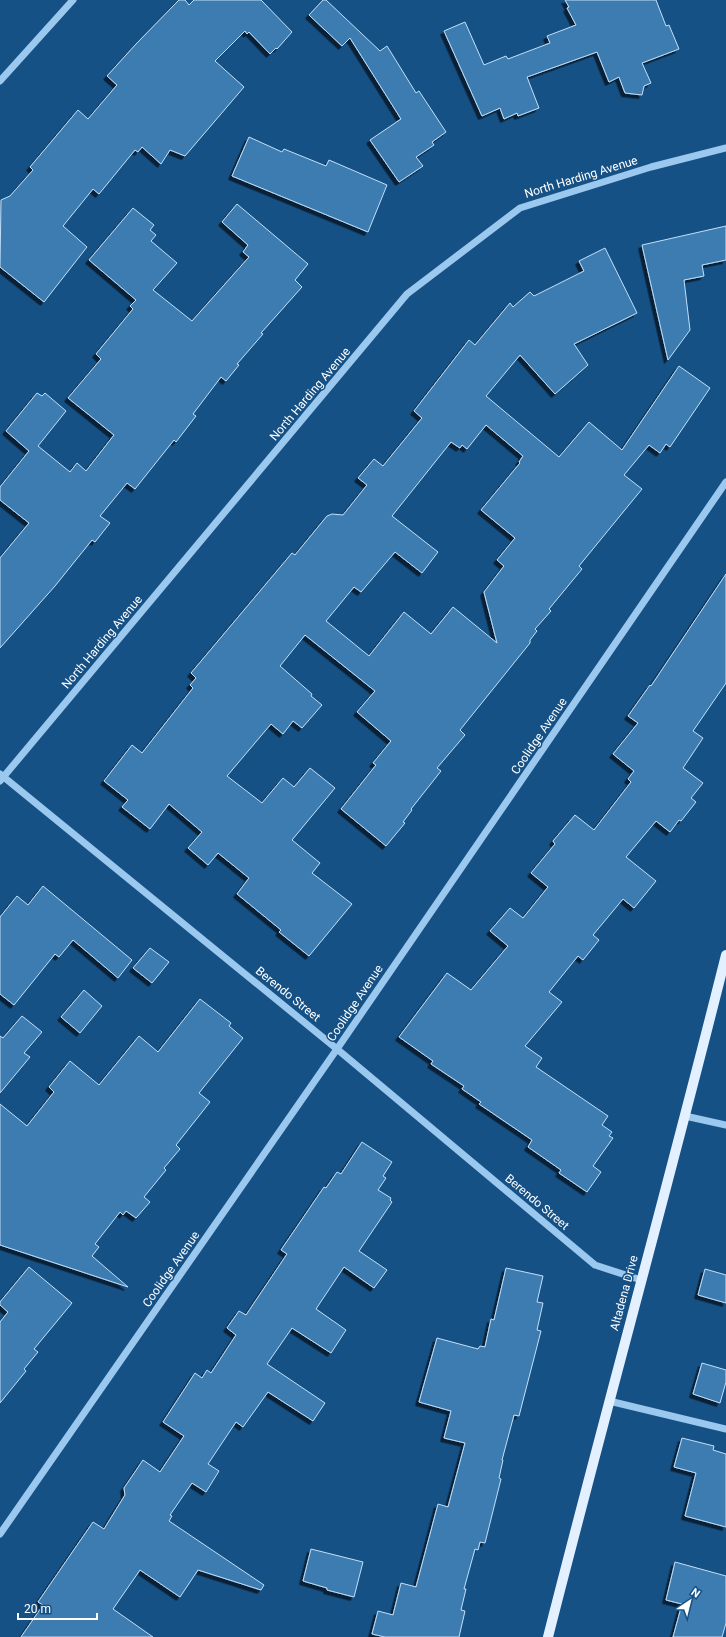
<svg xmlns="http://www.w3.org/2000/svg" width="726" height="1637" viewBox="0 0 726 1637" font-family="Roboto,sans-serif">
<defs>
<filter id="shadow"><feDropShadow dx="-3.5" dy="3.5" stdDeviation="0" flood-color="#0009"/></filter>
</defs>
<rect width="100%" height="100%" fill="#165186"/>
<path fill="#3e7bb0" stroke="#c1e0fa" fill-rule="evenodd" filter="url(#shadow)" d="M 179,0 L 185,0 L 189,5 L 194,0 L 261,0 L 292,32 L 277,49 L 276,48 L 270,54 L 249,32 L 247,34 L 245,31 L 215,61 L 244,87 L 185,156 L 170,150 L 161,164 L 142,147 L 138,152 L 135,150 L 99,194 L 93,189 L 63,226 L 87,247 L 44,302 L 0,267 L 1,200 L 10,196 L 33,170 L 30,167 L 78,110 L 88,119 L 117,85 L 107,76 L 136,44 Z
M 323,0 L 326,0 L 380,51 L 387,46 L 416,93 L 419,91 L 446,132 L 432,142 L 434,145 L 416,157 L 423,166 L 399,182 L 370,140 L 401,119 L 350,38 L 342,46 L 309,15 Z
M 565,0 L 656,0 L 666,26 L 669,25 L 679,49 L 642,63 L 651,83 L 644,86 L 642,95 L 625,93 L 619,77 L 609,82 L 597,52 L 527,77 L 539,108 L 518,116 L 517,113 L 504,119 L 500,108 L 482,116 L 444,31 L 465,22 L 484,65 L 506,56 L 508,59 L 550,43 L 547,36 L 576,25 L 567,8 L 569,7 Z
M 249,137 L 282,152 L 284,149 L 326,166 L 329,160 L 387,185 L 368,232 L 232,176 Z
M 237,204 L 308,264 L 295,280 L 302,287 L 261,333 L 263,334 L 237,364 L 239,365 L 226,381 L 221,377 L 193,414 L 196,416 L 176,442 L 174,440 L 135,489 L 127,483 L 100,516 L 110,523 L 95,542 L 92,540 L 55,586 L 0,648 L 0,558 L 29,523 L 0,500 L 0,487 L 29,451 L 6,431 L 37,393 L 42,396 L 45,393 L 66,411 L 38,446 L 70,472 L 77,463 L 86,471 L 114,435 L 68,398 L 101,359 L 96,354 L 133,309 L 130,306 L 136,300 L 89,260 L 133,208 L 154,225 L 150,230 L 156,235 L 151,241 L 177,263 L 153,290 L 192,321 L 249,257 L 243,252 L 248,245 L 222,222 Z
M 726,226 L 726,260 L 702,265 L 704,276 L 684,280 L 690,330 L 668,360 L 642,245 Z
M 605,248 L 637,313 L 574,344 L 588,365 L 555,394 L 520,355 L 486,396 L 559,457 L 589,422 L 622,450 L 679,366 L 710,388 L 670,447 L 666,444 L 660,453 L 649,445 L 624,475 L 642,489 L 579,566 L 582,569 L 549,609 L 551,611 L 535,629 L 537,631 L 530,640 L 530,643 L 460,730 L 465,735 L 437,768 L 441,771 L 411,809 L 412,810 L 403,822 L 405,823 L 386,846 L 341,809 L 376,765 L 373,763 L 391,741 L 357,712 L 375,691 L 305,635 L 280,666 L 312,694 L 311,696 L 322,705 L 302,728 L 293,721 L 283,734 L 271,724 L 227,776 L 262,803 L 283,778 L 294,787 L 310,768 L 335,788 L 292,840 L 320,863 L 312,873 L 352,904 L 309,956 L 279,932 L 281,930 L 237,894 L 249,878 L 218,853 L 208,865 L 188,848 L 202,832 L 169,804 L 150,829 L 122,807 L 128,800 L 104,781 L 132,745 L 142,753 L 193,688 L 190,685 L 196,678 L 191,673 L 292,553 L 295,555 L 327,516 L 332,514 L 343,515 L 367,485 L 358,478 L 374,459 L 383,466 L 422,418 L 414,411 L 469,340 L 475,345 L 510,303 L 513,307 L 530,292 L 534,296 L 584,271 L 579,261 ZM 486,425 L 523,456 L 519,462 L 520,463 L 481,510 L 515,538 L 497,560 L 504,566 L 484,592 L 497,643 L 453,607 L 431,634 L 404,612 L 369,656 L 326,621 L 354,587 L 361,592 L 395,552 L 422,573 L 438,552 L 392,516 L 451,442 L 460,448 L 462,445 L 467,449 Z
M 726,574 L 726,683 L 693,731 L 703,738 L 683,768 L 703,783 L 691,798 L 696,802 L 681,821 L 679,820 L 670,832 L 656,821 L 626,857 L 656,881 L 634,908 L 623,899 L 593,935 L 599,940 L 583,960 L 578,956 L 549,992 L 562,1002 L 525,1046 L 542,1058 L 536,1067 L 608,1116 L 602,1125 L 612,1132 L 609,1136 L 613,1138 L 593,1166 L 601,1172 L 587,1192 L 559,1173 L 561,1170 L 528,1147 L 532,1140 L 479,1104 L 481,1102 L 462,1089 L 464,1086 L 431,1064 L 433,1061 L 399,1037 L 447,973 L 471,990 L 508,946 L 490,931 L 510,908 L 523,918 L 548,887 L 531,873 L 555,844 L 553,841 L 575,815 L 594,830 L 631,782 L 628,779 L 634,771 L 613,754 L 638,723 L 628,716 L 650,685 L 651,686 Z
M 43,886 L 132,960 L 118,978 L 73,940 L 59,957 L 55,954 L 14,1005 L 0,994 L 0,917 L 17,896 L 28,905 Z
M 150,948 L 169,962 L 152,983 L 133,968 Z
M 84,990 L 102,1006 L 80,1033 L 61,1017 Z
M 200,999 L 231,1023 L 229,1026 L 243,1038 L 199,1093 L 210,1102 L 176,1145 L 180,1149 L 164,1168 L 166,1170 L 144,1197 L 150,1202 L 136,1218 L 126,1211 L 123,1215 L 120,1212 L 95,1244 L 99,1247 L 92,1256 L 128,1287 L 0,1245 L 0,1104 L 27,1126 L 54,1092 L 49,1087 L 70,1061 L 99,1085 L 139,1036 L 158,1052 Z
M 22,1016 L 42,1032 L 24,1053 L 30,1057 L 0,1093 L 0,1036 L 3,1038 Z
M 362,1142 L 392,1162 L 383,1176 L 386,1178 L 378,1190 L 391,1198 L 390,1200 L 392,1202 L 359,1251 L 387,1270 L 374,1288 L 344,1267 L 316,1309 L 346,1330 L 331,1353 L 292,1328 L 267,1364 L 325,1403 L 313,1421 L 268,1392 L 243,1427 L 236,1422 L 208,1464 L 219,1471 L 206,1492 L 192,1483 L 170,1515 L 172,1516 L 169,1521 L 264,1585 L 261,1590 L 198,1570 L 180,1597 L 140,1570 L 113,1609 L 153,1637 L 21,1637 L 43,1605 L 38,1602 L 93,1522 L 104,1529 L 125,1495 L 124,1488 L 143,1460 L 160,1472 L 184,1436 L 163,1422 L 195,1373 L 202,1378 L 207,1370 L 211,1373 L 236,1335 L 227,1328 L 239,1311 L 246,1315 L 287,1254 L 281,1250 L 324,1187 L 326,1188 L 337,1172 L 341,1174 Z
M 29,1267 L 72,1303 L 34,1349 L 38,1352 L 24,1369 L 26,1371 L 0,1403 L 0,1322 L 8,1312 L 0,1305 L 0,1302 Z
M 506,1268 L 543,1276 L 537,1302 L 543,1303 L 537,1330 L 541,1331 L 519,1416 L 514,1415 L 502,1460 L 503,1460 L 499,1478 L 501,1479 L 485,1543 L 480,1542 L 478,1550 L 475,1549 L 464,1589 L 466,1589 L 461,1610 L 465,1611 L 459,1637 L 385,1637 L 372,1634 L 378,1611 L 393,1615 L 401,1583 L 416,1587 L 438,1504 L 448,1507 L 465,1443 L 444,1438 L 451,1411 L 419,1402 L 437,1338 L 478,1349 L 480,1346 L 485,1347 L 491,1319 L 494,1320 Z
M 705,1269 L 726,1275 L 726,1303 L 698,1295 Z
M 702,1363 L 726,1370 L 726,1382 L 720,1403 L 693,1394 Z
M 682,1438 L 714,1446 L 713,1450 L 726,1454 L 726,1527 L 685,1516 L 696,1473 L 674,1467 Z
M 311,1549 L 363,1562 L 354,1597 L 327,1590 L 327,1588 L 303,1581 Z
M 675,1562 L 726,1576 L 726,1623 L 722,1637 L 673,1637 L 682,1604 L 666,1600 Z"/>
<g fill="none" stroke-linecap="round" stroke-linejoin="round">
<path stroke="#9bc8ee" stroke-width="7" d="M 0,81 L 73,0
M 0,774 L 337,1049 L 595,1265 L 641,1280
M 0,781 L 407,294 L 520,208 L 651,167 L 726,148
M 685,1116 L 726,1125
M 609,1401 L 726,1429
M 0,1534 L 337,1049 L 726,482"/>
<path stroke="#e2f0ff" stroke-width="10" d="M 548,1637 C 606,1409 669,1183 726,955"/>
</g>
<g text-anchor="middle" stroke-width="3" stroke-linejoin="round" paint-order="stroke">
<g font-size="12" fill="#fff" stroke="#165186">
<text transform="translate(581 177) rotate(-17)" y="4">North Harding Avenue</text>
<text transform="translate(310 394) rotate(-50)" y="4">North Harding Avenue</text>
<text transform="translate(102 642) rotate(-50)" y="4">North Harding Avenue</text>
<text transform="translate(539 736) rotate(-56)" y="4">Coolidge Avenue</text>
<text transform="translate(288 994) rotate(39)" y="4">Berendo Street</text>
<text transform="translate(355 1003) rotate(-56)" y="4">Coolidge Avenue</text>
<text transform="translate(537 1202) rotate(40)" y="4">Berendo Street</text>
<text transform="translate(171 1269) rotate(-55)" y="4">Coolidge Avenue</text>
<text transform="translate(624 1293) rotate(-75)" y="4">Altadena Drive</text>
</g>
</g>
<g transform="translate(690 1601) rotate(35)" stroke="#165186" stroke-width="3" paint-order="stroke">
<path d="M0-3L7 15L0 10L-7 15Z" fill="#ffffff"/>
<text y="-6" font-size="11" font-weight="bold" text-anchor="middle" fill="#ffffff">N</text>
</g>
<path d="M18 1613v6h79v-6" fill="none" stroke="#ffffff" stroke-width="2"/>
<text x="24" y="1613" font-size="12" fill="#ffffff" stroke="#165186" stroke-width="3" paint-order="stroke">20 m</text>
</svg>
